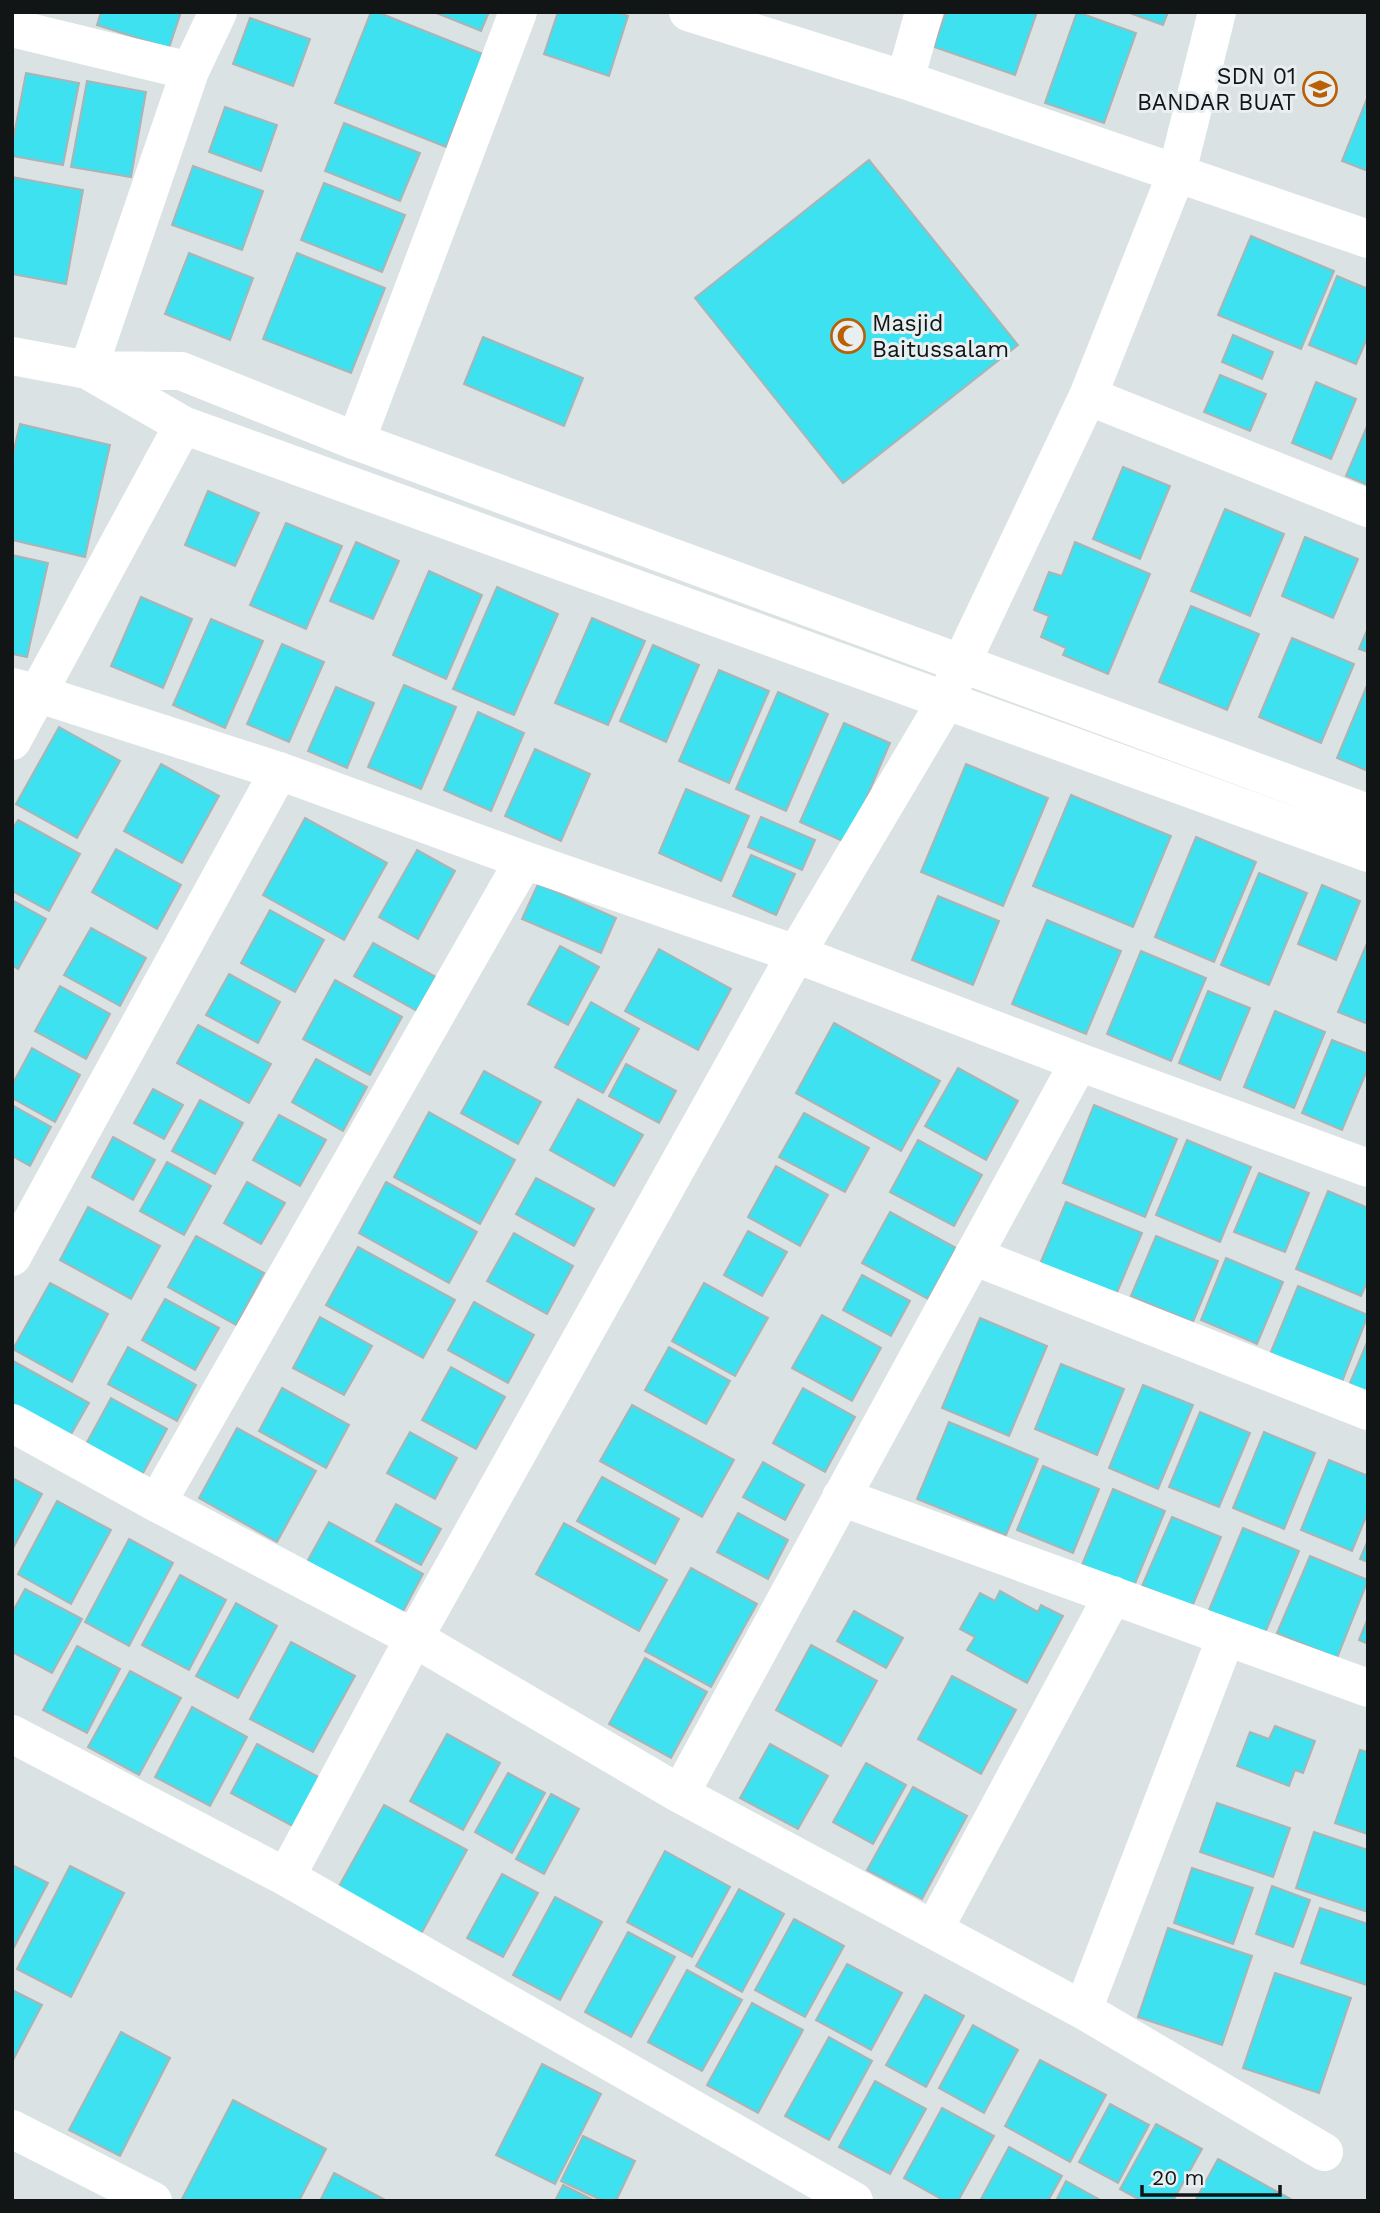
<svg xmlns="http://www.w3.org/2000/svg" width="1380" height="2213" viewBox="0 0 1380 2213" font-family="'Work Sans',sans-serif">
<rect width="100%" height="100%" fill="#dae2e3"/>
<path fill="#3ee1f0" stroke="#abb4b4" stroke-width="2" d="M 101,12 L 181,12 L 169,48 L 97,25 Z
M 371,12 L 377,12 L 483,54 L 446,147 L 335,103 Z
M 434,12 L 489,12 L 481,31 Z
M 558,12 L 616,12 L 628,16 L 609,76 L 544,54 Z
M 946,12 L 1037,12 L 1015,75 L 934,47 Z
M 1077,12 L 1136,33 L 1104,123 L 1045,103 Z
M 1127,12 L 1168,12 L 1163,25 Z
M 250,18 L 310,39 L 293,86 L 233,64 Z
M 26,73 L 79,83 L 63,165 L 12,156 L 12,145 Z
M 87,81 L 146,92 L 131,177 L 71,167 Z
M 1368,96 L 1368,171 L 1342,161 Z
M 225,107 L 277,125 L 261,171 L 209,152 Z
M 344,123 L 420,153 L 400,201 L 325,171 Z
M 869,160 L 1018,345 L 843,483 L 695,298 Z
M 193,166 L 263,191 L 242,250 L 172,225 Z
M 12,177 L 83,190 L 66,284 L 12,274 Z
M 324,183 L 405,215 L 382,272 L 301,240 Z
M 1251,236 L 1334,271 L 1301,349 L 1218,315 Z
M 189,253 L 253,278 L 230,340 L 165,314 Z
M 297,253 L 385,288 L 351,373 L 263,339 Z
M 1337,276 L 1368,289 L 1368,336 L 1356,364 L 1309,345 Z
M 1233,335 L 1273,352 L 1262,379 L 1222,362 Z
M 483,337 L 583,378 L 564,426 L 464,384 Z
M 1220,375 L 1266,394 L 1250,431 L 1204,412 Z
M 1316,382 L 1356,399 L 1331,459 L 1292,443 Z
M 20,424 L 110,445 L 85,557 L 12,540 L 12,458 Z
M 1368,424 L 1368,485 L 1346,476 Z
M 1123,467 L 1170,486 L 1140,559 L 1093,539 Z
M 208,491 L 259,513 L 235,566 L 185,545 Z
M 1225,509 L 1284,534 L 1250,616 L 1191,591 Z
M 286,523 L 342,546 L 306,629 L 250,605 Z
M 1305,537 L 1358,559 L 1333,618 L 1282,596 Z
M 356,542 L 399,561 L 373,619 L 330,601 Z
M 1075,542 L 1150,574 L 1108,674 L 1063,655 L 1066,648 L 1041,637 L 1049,616 L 1034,610 L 1049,572 L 1062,576 Z
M 12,555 L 48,563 L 27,657 L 12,654 Z
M 429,571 L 482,595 L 446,679 L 393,655 Z
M 497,587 L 558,614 L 514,715 L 453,689 Z
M 141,597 L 192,619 L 163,688 L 111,666 Z
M 1191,606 L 1259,634 L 1227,710 L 1159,682 Z
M 592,618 L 645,641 L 608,725 L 555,703 Z
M 211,619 L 263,641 L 225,728 L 173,705 Z
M 1368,628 L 1368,652 L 1359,649 Z
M 1292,638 L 1354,664 L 1321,743 L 1259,717 Z
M 282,644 L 324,662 L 289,742 L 247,724 Z
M 653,645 L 699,665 L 666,742 L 620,721 Z
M 719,670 L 769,691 L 729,783 L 679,761 Z
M 1368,683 L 1368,771 L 1337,758 Z
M 404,685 L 456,707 L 421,789 L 368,767 Z
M 336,687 L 374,703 L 347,768 L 308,751 Z
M 778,692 L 828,714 L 786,811 L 736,789 Z
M 478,712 L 524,733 L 491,811 L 444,790 Z
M 844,723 L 890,743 L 847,843 L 800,822 Z
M 59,727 L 120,761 L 77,838 L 16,804 Z
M 535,749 L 590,774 L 561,841 L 505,816 Z
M 161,764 L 219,796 L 182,863 L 124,831 Z
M 966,764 L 1048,798 L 1003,906 L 921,872 Z
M 686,789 L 749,816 L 721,881 L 659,853 Z
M 1071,795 L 1171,836 L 1133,927 L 1033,886 Z
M 761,817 L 815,840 L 802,870 L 748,847 Z
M 305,818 L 387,863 L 344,940 L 263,895 Z
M 18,820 L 80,854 L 49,911 L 12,891 L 12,830 Z
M 1196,837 L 1256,862 L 1214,962 L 1155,937 Z
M 116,849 L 181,885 L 157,929 L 92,892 Z
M 417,850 L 455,871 L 418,939 L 379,917 Z
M 751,855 L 795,874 L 776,915 L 733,896 Z
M 1259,873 L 1307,893 L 1269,985 L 1221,965 Z
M 538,884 L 616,918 L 601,953 L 522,919 Z
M 1322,885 L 1360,901 L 1336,960 L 1298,944 Z
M 938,896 L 999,921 L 973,985 L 912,960 Z
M 12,900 L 46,919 L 18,969 L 12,965 Z
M 270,910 L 324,940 L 295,992 L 241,963 Z
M 1047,920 L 1121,951 L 1086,1034 L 1012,1004 Z
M 91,928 L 146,958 L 120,1006 L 64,975 Z
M 1368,941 L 1368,1024 L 1338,1012 Z
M 373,943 L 436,977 L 417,1011 L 354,976 Z
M 560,946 L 599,967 L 568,1025 L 528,1004 Z
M 659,949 L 731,989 L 698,1050 L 625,1011 Z
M 1141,951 L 1206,978 L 1171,1061 L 1107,1034 Z
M 229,974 L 280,1002 L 258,1043 L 206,1015 Z
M 335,980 L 402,1017 L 370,1075 L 303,1039 Z
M 60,986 L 110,1014 L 86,1059 L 35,1031 Z
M 1208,991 L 1250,1008 L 1220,1080 L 1179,1063 Z
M 591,1002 L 639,1029 L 603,1093 L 555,1067 Z
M 1275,1011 L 1325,1032 L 1294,1108 L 1244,1087 Z
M 834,1023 L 940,1081 L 901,1151 L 796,1093 Z
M 198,1025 L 271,1064 L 249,1103 L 177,1063 Z
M 1332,1040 L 1368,1054 L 1368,1068 L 1342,1130 L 1302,1113 Z
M 32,1048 L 80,1075 L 55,1122 L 12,1098 L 12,1085 Z
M 316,1059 L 367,1087 L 343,1131 L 292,1102 Z
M 626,1064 L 676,1091 L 659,1123 L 609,1096 Z
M 958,1068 L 1018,1101 L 986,1160 L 925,1126 Z
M 484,1071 L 541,1102 L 518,1144 L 461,1113 Z
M 153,1089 L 183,1105 L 164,1139 L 134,1123 Z
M 578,1099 L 643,1135 L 614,1186 L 550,1150 Z
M 200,1100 L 243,1123 L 215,1174 L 172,1151 Z
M 12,1105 L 51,1127 L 30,1166 L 12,1156 Z
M 1094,1105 L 1177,1139 L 1145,1217 L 1063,1183 Z
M 429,1112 L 515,1160 L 480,1224 L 394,1177 Z
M 804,1113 L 869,1148 L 845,1192 L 779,1157 Z
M 279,1115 L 326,1140 L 300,1186 L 253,1160 Z
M 113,1137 L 155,1160 L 133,1200 L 92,1177 Z
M 918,1140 L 982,1175 L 954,1226 L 890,1192 Z
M 1187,1140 L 1251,1167 L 1220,1242 L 1156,1215 Z
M 167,1162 L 211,1186 L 184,1235 L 140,1211 Z
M 776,1166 L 828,1195 L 800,1246 L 748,1217 Z
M 1259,1173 L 1309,1193 L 1285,1252 L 1234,1232 Z
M 536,1178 L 594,1209 L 574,1246 L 516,1214 Z
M 247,1182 L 285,1203 L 261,1244 L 224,1223 Z
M 386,1182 L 477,1232 L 449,1283 L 359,1233 Z
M 1328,1191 L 1368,1208 L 1368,1280 L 1361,1296 L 1296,1269 Z
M 1066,1202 L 1142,1233 L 1113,1302 L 1037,1271 Z
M 88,1207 L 160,1246 L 131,1299 L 60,1260 Z
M 890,1212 L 956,1248 L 928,1299 L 862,1263 Z
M 748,1231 L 787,1252 L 762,1296 L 724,1275 Z
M 514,1233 L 573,1266 L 547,1314 L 487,1281 Z
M 196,1236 L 264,1273 L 236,1325 L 168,1287 Z
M 1156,1236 L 1218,1261 L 1193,1322 L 1131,1296 Z
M 358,1247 L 455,1300 L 423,1358 L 326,1305 Z
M 1226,1258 L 1283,1282 L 1257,1344 L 1201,1320 Z
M 862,1275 L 910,1301 L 891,1336 L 843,1310 Z
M 50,1283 L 108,1314 L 72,1382 L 13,1349 Z
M 704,1283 L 768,1318 L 735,1376 L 672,1341 Z
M 1298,1286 L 1368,1315 L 1338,1392 L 1266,1364 Z
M 165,1299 L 219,1328 L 195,1370 L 142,1340 Z
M 474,1302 L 534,1335 L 508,1383 L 448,1350 Z
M 822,1315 L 881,1348 L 852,1401 L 792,1368 Z
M 320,1317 L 372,1346 L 344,1395 L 293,1368 Z
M 980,1318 L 1047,1346 L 1009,1436 L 942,1408 Z
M 1368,1340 L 1368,1404 L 1345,1395 Z
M 128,1347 L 196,1385 L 177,1421 L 108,1384 Z
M 669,1347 L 730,1381 L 706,1424 L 645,1390 Z
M 13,1361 L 89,1403 L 69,1438 L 12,1407 Z
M 1061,1364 L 1124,1389 L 1097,1455 L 1035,1429 Z
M 451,1367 L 505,1397 L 476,1449 L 422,1420 Z
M 1143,1385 L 1193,1405 L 1158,1489 L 1109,1468 Z
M 282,1388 L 349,1425 L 326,1468 L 259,1431 Z
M 803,1388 L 855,1417 L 825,1472 L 773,1443 Z
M 111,1398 L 167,1429 L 142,1475 L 86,1444 Z
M 632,1405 L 734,1460 L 702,1517 L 600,1461 Z
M 1200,1412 L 1250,1433 L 1219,1507 L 1169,1487 Z
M 949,1422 L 1038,1459 L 1006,1535 L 917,1499 Z
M 237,1428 L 316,1471 L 277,1542 L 199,1498 Z
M 410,1432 L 457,1458 L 435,1499 L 387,1473 Z
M 1264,1432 L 1315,1453 L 1284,1529 L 1233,1508 Z
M 1329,1460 L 1368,1476 L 1368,1512 L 1352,1551 L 1301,1530 Z
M 763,1462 L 804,1485 L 785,1520 L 743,1497 Z
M 1043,1466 L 1099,1489 L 1073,1553 L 1017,1530 Z
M 602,1477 L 679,1519 L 655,1564 L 577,1521 Z
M 12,1478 L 42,1494 L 12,1550 Z
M 1113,1489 L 1165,1511 L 1134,1586 L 1082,1565 Z
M 57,1501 L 111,1530 L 71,1604 L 18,1574 Z
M 396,1504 L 441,1529 L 421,1565 L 376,1541 Z
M 738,1513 L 788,1540 L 768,1579 L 717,1552 Z
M 1172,1517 L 1221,1537 L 1192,1607 L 1142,1586 Z
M 329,1522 L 423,1574 L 398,1621 L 303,1569 Z
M 564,1523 L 667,1580 L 639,1631 L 536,1574 Z
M 1243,1528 L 1299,1551 L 1263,1638 L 1207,1615 Z
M 129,1539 L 173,1563 L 129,1646 L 85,1622 Z
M 1368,1540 L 1368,1562 L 1360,1559 Z
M 1310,1556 L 1368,1580 L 1337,1658 L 1277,1633 Z
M 691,1568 L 757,1604 L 711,1687 L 645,1651 Z
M 180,1575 L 226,1600 L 189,1670 L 142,1645 Z
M 25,1589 L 82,1619 L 52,1673 L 12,1652 L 12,1613 Z
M 1000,1591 L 1038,1612 L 1041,1605 L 1063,1616 L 1027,1683 L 967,1650 L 975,1637 L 960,1629 L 980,1593 L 995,1601 Z
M 236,1603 L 277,1626 L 238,1698 L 196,1676 Z
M 854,1611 L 903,1638 L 886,1668 L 837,1641 Z
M 1368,1618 L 1368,1644 L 1359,1640 Z
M 291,1642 L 355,1676 L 313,1752 L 250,1719 Z
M 811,1645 L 877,1681 L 841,1746 L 776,1710 Z
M 77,1646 L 120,1669 L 87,1733 L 43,1710 Z
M 645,1658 L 707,1692 L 671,1758 L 609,1724 Z
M 130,1671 L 181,1698 L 139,1775 L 88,1747 Z
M 952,1676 L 1016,1710 L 981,1774 L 918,1739 Z
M 192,1707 L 247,1737 L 210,1806 L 155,1777 Z
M 1275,1726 L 1315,1741 L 1303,1773 L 1295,1770 L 1289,1786 L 1237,1766 L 1250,1732 L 1269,1739 Z
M 447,1734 L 500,1763 L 463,1830 L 410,1801 Z
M 257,1744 L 324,1780 L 298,1829 L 231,1793 Z
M 770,1744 L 828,1776 L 798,1829 L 740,1798 Z
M 1360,1750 L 1368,1752 L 1368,1834 L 1335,1823 Z
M 866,1763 L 906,1785 L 873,1844 L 833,1822 Z
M 508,1773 L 545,1793 L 512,1853 L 475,1832 Z
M 913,1787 L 967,1816 L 922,1899 L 867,1870 Z
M 551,1794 L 579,1809 L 544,1874 L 516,1859 Z
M 1217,1803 L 1290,1828 L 1273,1877 L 1200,1852 Z
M 384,1805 L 467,1850 L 421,1934 L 338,1888 Z
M 1314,1832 L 1368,1850 L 1368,1912 L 1296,1888 Z
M 665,1851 L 730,1887 L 692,1957 L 627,1922 Z
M 12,1865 L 48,1883 L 12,1951 Z
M 70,1866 L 124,1893 L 71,1997 L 17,1969 Z
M 1192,1868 L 1253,1888 L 1233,1944 L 1174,1923 Z
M 502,1874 L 538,1893 L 503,1957 L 467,1938 Z
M 1272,1886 L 1310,1900 L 1293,1947 L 1256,1934 Z
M 739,1889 L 784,1914 L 742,1992 L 696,1966 Z
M 555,1897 L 602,1922 L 560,2000 L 513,1975 Z
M 1320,1908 L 1368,1924 L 1367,1985 L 1301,1963 Z
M 794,1919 L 844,1946 L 805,2017 L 755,1990 Z
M 1168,1928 L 1252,1956 L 1222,2045 L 1138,2017 Z
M 628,1932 L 675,1957 L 631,2037 L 585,2012 Z
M 847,1964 L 902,1993 L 871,2050 L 816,2020 Z
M 687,1970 L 742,2000 L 702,2071 L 648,2042 Z
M 1275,1973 L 1351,1998 L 1319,2093 L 1243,2068 Z
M 12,1990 L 42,2005 L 12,2062 Z
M 925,1995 L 964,2016 L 926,2087 L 886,2065 Z
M 752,2003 L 803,2030 L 758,2113 L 707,2085 Z
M 973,2025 L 1018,2050 L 984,2113 L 939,2088 Z
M 121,2032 L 170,2058 L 120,2156 L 69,2130 Z
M 829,2037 L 872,2061 L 829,2140 L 785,2116 Z
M 1040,2060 L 1106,2095 L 1070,2162 L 1005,2126 Z
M 542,2064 L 601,2094 L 555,2184 L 496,2155 Z
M 875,2081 L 926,2109 L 890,2174 L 839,2147 Z
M 233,2100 L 326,2149 L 299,2201 L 181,2201 Z
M 1110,2104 L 1149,2125 L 1118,2183 L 1079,2162 Z
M 942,2108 L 994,2136 L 958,2201 L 945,2201 L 904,2178 Z
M 1156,2124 L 1202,2149 L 1173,2201 L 1142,2201 L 1120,2189 Z
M 583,2136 L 635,2161 L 616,2201 L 603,2201 L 561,2181 Z
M 1009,2147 L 1062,2176 L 1048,2201 L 980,2201 Z
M 1218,2159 L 1294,2201 L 1195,2201 Z
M 334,2173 L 387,2201 L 320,2201 Z
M 1066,2181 L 1102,2201 L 1056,2201 Z
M 563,2185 L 595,2201 L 555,2201 Z"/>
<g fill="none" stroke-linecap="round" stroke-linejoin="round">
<path stroke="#fff" stroke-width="38" d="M 688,12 L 905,80 L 1368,239
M 12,28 L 190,71 L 218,12
M 905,80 L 924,12
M 12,356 L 88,370 L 181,371 L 356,441 L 1368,813
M 88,370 L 190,71
M 89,371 L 183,425 L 1368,853
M 1088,396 L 1368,508
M 356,441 L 518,12
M 12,687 L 39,694 L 279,771 L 524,860 L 796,954 L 1079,1062 L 1368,1168
M 12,741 L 183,425
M 973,1256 L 1368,1411
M 12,1257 L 279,771
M 12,1423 L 157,1503 L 414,1638 L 680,1794 L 1083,2010 L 1324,2152
M 841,1497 L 1368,1688
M 157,1503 L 524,860
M 12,1734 L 286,1877 L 854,2201
M 680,1794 L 1079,1062
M 286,1877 L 414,1638 L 796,954 L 946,701 L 961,664 L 1088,396 L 1177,172 L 1217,12
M 934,1929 L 1113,1595
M 1083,2010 L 1226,1637
M 12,2129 L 153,2201"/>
</g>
<defs>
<g id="school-ring" transform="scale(1.75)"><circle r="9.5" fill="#e7eff0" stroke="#ba5f03" stroke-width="1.5"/><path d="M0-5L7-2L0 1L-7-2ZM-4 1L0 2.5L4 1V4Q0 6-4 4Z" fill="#ba5f03"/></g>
<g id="mosque-ring" transform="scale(1.75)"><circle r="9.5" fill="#e7eff0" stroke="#ba5f03" stroke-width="1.5"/><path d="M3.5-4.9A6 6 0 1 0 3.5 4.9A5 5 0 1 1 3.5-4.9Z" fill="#ba5f03"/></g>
</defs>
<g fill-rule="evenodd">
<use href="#school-ring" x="1320" y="89"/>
<use href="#mosque-ring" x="848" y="336"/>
</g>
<g text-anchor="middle" stroke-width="6" stroke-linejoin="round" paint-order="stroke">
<g font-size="23" fill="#121516" stroke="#e7eff0" text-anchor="end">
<text x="1296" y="84">SDN 01<tspan x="1296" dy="26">BANDAR BUAT</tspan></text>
<text x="872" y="331" text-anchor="start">Masjid<tspan x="872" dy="26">Baitussalam</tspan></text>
</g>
</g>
<rect width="1380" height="2213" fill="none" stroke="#121516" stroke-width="28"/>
<path d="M1142 2185v10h138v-10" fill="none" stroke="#121516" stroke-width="3.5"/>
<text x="1152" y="2185" font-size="21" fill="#121516" stroke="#e7eff0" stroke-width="5" paint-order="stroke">20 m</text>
</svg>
